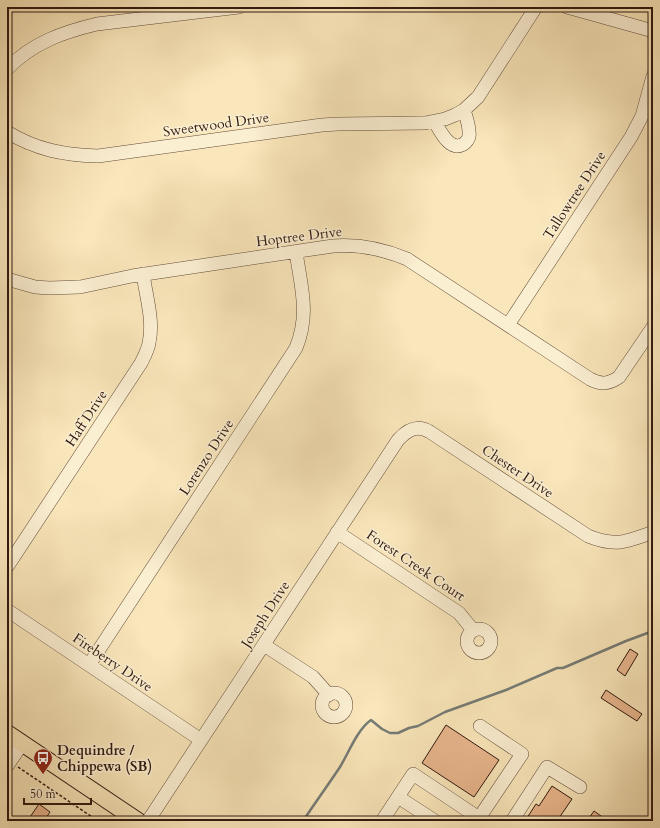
<svg xmlns="http://www.w3.org/2000/svg" width="660" height="828" viewBox="0 0 660 828" font-family="Cardo,serif">
<rect width="100%" height="100%" fill="#f9e6ba"/>
<filter id="stains"><feTurbulence type="fractalNoise" baseFrequency=".005" numOctaves="4"/><feColorMatrix values="0 0 0 0 .2 0 0 0 0 .09 0 0 0 0 .02 0 0 0 .5 -.17"/></filter>
<radialGradient id="worn" r=".72"><stop offset=".6" stop-color="#630" stop-opacity="0"/><stop offset="1" stop-color="#630" stop-opacity=".3"/></radialGradient>
<g fill="none" stroke-linecap="round" stroke-linejoin="round">
<path stroke="#757b76" stroke-width="2.5" d="M 303,821 C 315,803 328,785 340,767 C 349,752 357,730 371,720 L 382,729 L 390,733 L 398,733 L 409,728 L 418,726 L 445,712 L 506,690 L 557,668 L 563,668 L 626,641 L 653,631"/>
</g>
<path fill="#e9b68d" stroke="#2f180f" d="M 630,649 L 638,654 L 625,676 L 617,670 Z
M 606,690 L 642,714 L 637,721 L 601,698 Z
M 446,725 L 499,760 L 474,797 L 422,763 Z
M 552,786 L 572,799 L 557,821 L 525,821 L 536,804 L 539,806 Z
M 39,804 L 50,812 L 44,821 L 35,821 L 30,817 Z
M 594,811 L 608,821 L 587,821 Z"/>
<g fill="none" stroke-linecap="round" stroke-linejoin="round">
<g stroke="#624c3a" stroke-width="14">
<path id="minor" d="M 567,7 L 653,31
M 7,69 C 32,43 63,32 97,24 L 239,7
M 435,122 C 440,131 451,154 465,143 C 468,140 470,136 469,132 C 469,124 466,117 464,110
M 7,132 C 37,150 64,155 98,156 L 322,125 L 338,124 L 425,123 L 445,119 L 455,115 L 464,110 L 478,97 L 536,7
M 7,279 L 35,287 L 49,288 L 80,287 L 132,276 L 333,246 C 359,244 383,249 407,259 L 590,379 C 601,385 609,384 619,377 L 653,327
M 508,325 L 631,137 L 642,116 L 653,76
M 337,532 L 459,613 L 473,630
M 7,567 L 141,363 C 144,357 148,350 149,343 C 154,321 146,296 143,274
M 7,610 L 201,740
M467 641a12 12 0 1 1 24 0a12 12 0 1 1-24 0Z
M 264,645 L 313,677 L 329,695
M 89,665 L 296,348 C 310,314 301,287 296,252
M322 705a12 12 0 1 1 24 0a12 12 0 1 1-24 0Z
M 7,766 L 22,744
M 398,797 L 435,821
M 479,818 L 522,754 L 480,726
M 148,821 L 398,440 C 407,430 417,424 430,432 L 588,536 C 615,547 627,542 653,532
M 382,821 L 413,774 L 479,818 L 477,821
M 512,821 L 547,767 L 580,787"/>
</g>
<g stroke="#2f180f" stroke-width="18">
<path id="major" d="M 7,733 L 138,821"/>
</g>
<path stroke="#2f180f" stroke-width="1.5" stroke-dasharray="3 2" stroke-linecap="butt" d="M 18,767 L 98,821"/>
<use href="#minor" stroke="#fbefd2" stroke-width="13"/>
<use href="#major" stroke="#f9e6ba" stroke-width="16"/>
</g>
<defs>
<g id="bus-pin" transform="scale(1)"><path d="M0 17L-7.5 6A9.5 9.5 0 1 1 7.5 6Z" fill="#8f2418" stroke="#fbefd2"/><path d="M-5-6H5V4H4V6H2V4H-2V6H-4V4H-5ZM-3.5-4V0h7V-4ZM-3.5 1.2v1.5H-2V1.2ZM2 1.2v1.5H3.5V1.2Z" fill="#fff"/></g>
</defs>
<g fill-rule="evenodd">
<use href="#bus-pin" x="43" y="758"/>
</g>
<g text-anchor="middle" stroke-width="3" stroke-linejoin="round" paint-order="stroke">
<g font-size="14" fill="#2f180f" stroke="#fbefd2">
<text transform="translate(216 124) rotate(-8)" y="5">Sweetwood Drive</text>
<text transform="translate(574 195) rotate(-57)" y="5">Tallowtree Drive</text>
<text transform="translate(299 236) rotate(-7)" y="5">Hoptree Drive</text>
<text transform="translate(86 418) rotate(-57)" y="5">Haff Drive</text>
<text transform="translate(206 457) rotate(-57)" y="5">Lorenzo Drive</text>
<text transform="translate(518 471) rotate(34)" y="5">Chester Drive</text>
<text transform="translate(416 565) rotate(34)" y="5">Forest Creek Court</text>
<text transform="translate(265 614) rotate(-57)" y="5">Joseph Drive</text>
<text transform="translate(113 662) rotate(34)" y="5">Fireberry Drive</text>
</g>
<g font-size="14" font-weight="bold" fill="#2f180f" stroke="#fbefd2" text-anchor="start">
<text x="57" y="755">Dequindre /<tspan x="57" dy="16">Chippewa (SB)</tspan></text>
</g>
</g>
<rect width="660" height="828" fill="none" stroke="#f9e6ba" stroke-width="24"/>
<rect x="8" y="8" width="644" height="812" fill="none" stroke="#2f180f" stroke-width="2"/>
<rect x="12" y="12" width="636" height="804" fill="none" stroke="#2f180f"/>
<path d="M24 798v6h67v-6" fill="none" stroke="#2f180f" stroke-width="2"/>
<text x="30" y="798" font-size="12" fill="#2f180f" stroke="#fbefd2" stroke-width="3" paint-order="stroke">50 m</text>
<rect width="100%" height="100%" filter="url(#stains)"/>
<rect width="100%" height="100%" fill="url(#worn)"/>
</svg>
